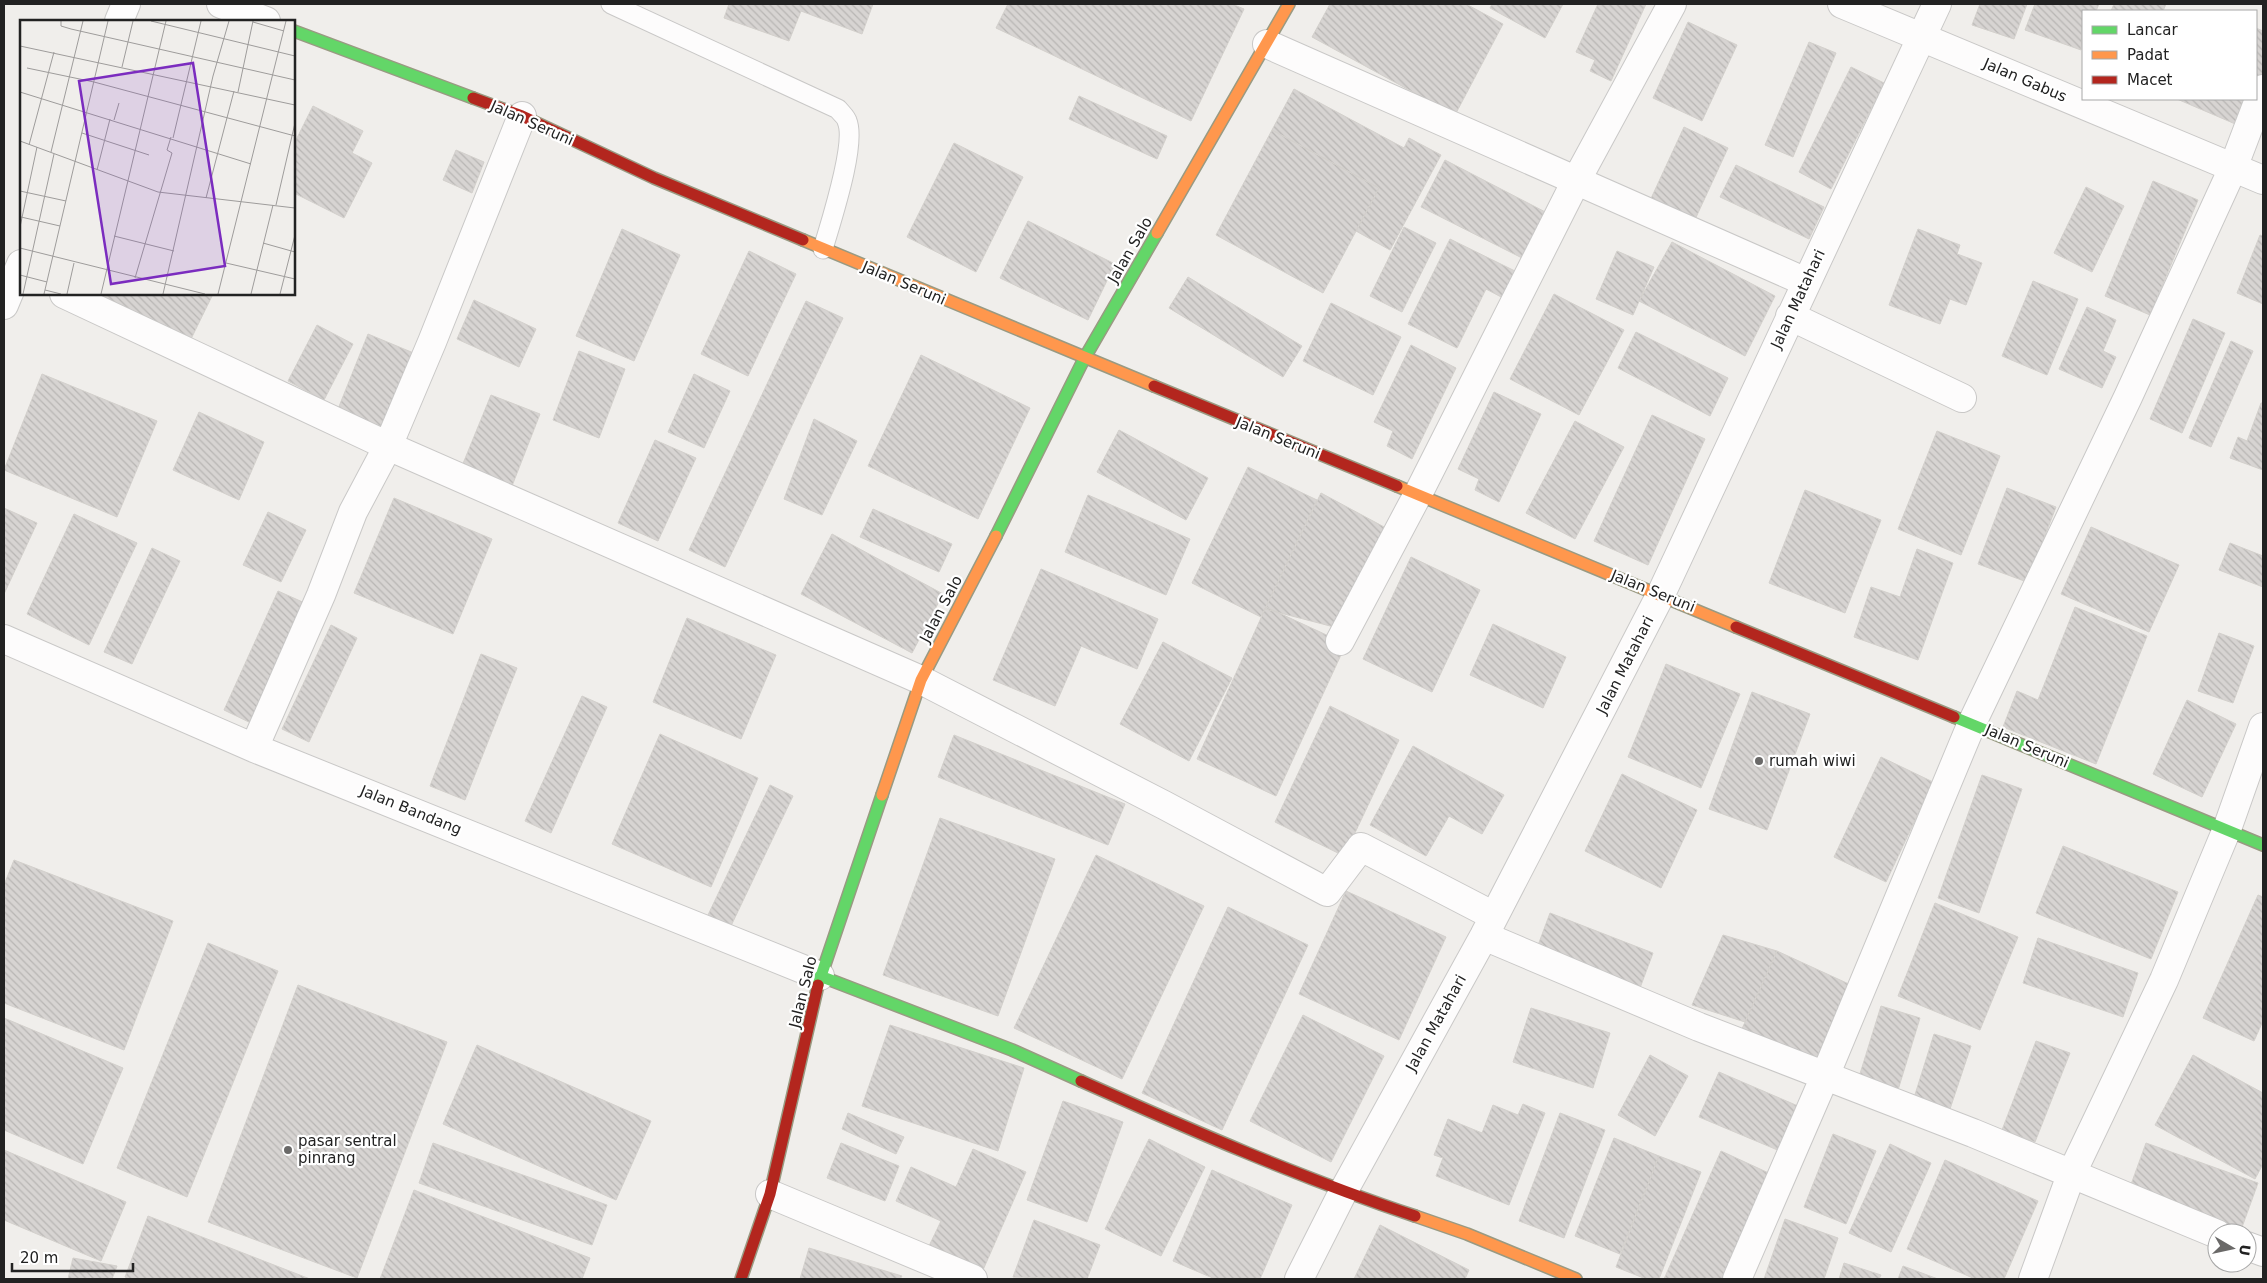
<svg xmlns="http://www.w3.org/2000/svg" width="2267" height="1283" viewBox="0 0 2267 1283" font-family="'DejaVu Sans',sans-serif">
<defs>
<pattern id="building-back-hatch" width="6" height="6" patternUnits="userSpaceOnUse" patternTransform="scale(1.25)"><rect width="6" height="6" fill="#d7d4d2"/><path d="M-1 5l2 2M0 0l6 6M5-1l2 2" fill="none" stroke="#b8b6b4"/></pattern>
</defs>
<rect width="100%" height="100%" fill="#f0eeeb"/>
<path fill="url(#building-back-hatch)" stroke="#d3d0cc" d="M 729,4 L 873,4 L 862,34 L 801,11 L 789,41 L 724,18 Z
M 1008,4 L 1232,4 L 1244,9 L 1191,121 L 996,28 Z
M 1330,4 L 1466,4 L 1503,24 L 1455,115 L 1312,37 Z
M 1492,4 L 1563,4 L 1545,38 L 1490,8 Z
M 1598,4 L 1646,4 L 1611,81 L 1590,71 L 1595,60 L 1576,52 Z
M 1980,4 L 2027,4 L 2014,39 L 1972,25 Z
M 2035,4 L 2099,4 L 2096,11 L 2083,11 L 2081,50 L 2025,30 Z
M 2114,4 L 2166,4 L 2163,11 L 2111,11 Z
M 1688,22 L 1737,45 L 1702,121 L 1653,98 Z
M 2256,28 L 2263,31 L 2263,71 L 2256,89 Z
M 1809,42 L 1836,53 L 1793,157 L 1765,145 Z
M 1851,67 L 1884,83 L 1831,189 L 1799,172 Z
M 1294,89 L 1404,148 L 1409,138 L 1441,155 L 1390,250 L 1356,231 L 1379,188 L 1272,130 Z
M 1079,96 L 1167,136 L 1157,159 L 1069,119 Z
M 2177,99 L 2252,99 L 2240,126 Z
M 313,106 L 363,131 L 352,153 L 372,163 L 344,218 L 294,193 L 294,144 Z
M 1684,127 L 1728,148 L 1692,226 L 1648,205 Z
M 1272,130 L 1379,188 L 1323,293 L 1216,235 Z
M 954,143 L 1023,177 L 976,272 L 907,237 Z
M 456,150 L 484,162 L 472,193 L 443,180 Z
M 1445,160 L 1553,216 L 1530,262 L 1421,207 Z
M 1736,165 L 1824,207 L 1809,239 L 1720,197 Z
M 2153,181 L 2198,200 L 2150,315 L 2105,296 Z
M 2086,187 L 2124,206 L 2092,272 L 2054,253 Z
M 1028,221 L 1115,264 L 1088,320 L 1000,278 Z
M 1404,227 L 1436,243 L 1402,312 L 1370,296 Z
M 622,229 L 680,255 L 634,361 L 576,336 Z
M 1918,229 L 1960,245 L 1957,254 L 1982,263 L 1966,305 L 1950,299 L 1940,324 L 1889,305 Z
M 2260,235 L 2263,236 L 2263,304 L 2237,293 Z
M 1450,239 L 1517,272 L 1505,299 L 1486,289 L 1457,348 L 1408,324 Z
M 1672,242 L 1775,296 L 1745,356 L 1639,301 Z
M 749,251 L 796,274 L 748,376 L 701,354 Z
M 1617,251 L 1654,267 L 1633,315 L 1596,299 Z
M 1188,277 L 1302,346 L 1283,377 L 1169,308 Z
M 2033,281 L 2078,299 L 2047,375 L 2002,356 Z
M 94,294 L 213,294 L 190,341 Z
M 1554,294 L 1624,330 L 1579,415 L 1510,379 Z
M 474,300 L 536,329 L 519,367 L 457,339 Z
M 806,301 L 843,318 L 725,567 L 689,550 Z
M 1331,303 L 1401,337 L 1373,395 L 1303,361 Z
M 2087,307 L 2116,320 L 2103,351 L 2116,357 L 2102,388 L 2059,369 Z
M 2193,319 L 2225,333 L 2182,433 L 2150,419 Z
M 317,325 L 353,344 L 324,400 L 288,381 Z
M 1636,332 L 1728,378 L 1710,416 L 1618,368 Z
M 368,334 L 416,354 L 385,429 L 338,409 Z
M 2231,341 L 2253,351 L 2211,447 L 2189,438 Z
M 1411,345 L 1456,368 L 1412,459 L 1387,446 L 1393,431 L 1374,422 Z
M 579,351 L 625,369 L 599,438 L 553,420 Z
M 921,355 L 1030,408 L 978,519 L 868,466 Z
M 42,374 L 157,421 L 117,517 L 4,470 Z
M 694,374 L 730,391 L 704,448 L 668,432 Z
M 1494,392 L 1541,414 L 1499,502 L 1475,490 L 1479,479 L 1458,469 Z
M 491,395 L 540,414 L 512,486 L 462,466 Z
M 2261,403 L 2263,403 L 2263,470 L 2230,458 L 2238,437 L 2247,441 Z
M 199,412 L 264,442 L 239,500 L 173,470 Z
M 1652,415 L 1705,439 L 1648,565 L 1594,541 Z
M 814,419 L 857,441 L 822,515 L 784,499 Z
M 1575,421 L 1624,447 L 1575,539 L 1526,513 Z
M 1119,430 L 1208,478 L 1186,520 L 1097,472 Z
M 1937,431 L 2000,456 L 1961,555 L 1898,529 Z
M 655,440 L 696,458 L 658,541 L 618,523 Z
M 1248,467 L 1317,500 L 1261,617 L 1192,583 Z
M 2007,488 L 2056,507 L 2027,582 L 1978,564 Z
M 1805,490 L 1881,520 L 1845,613 L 1769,583 Z
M 1321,493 L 1386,528 L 1334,627 L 1265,609 Z
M 1088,495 L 1190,539 L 1166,595 L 1065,552 Z
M 394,498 L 492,539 L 453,634 L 354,593 Z
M 4,508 L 37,523 L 4,594 Z
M 873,509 L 952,544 L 939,572 L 860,537 Z
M 268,512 L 306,530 L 281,582 L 243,565 Z
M 74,514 L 137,543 L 89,645 L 27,614 Z
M 2091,527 L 2179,565 L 2149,632 L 2061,594 Z
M 832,534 L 943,594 L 912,653 L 801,594 Z
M 2230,543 L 2263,556 L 2263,587 L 2219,570 Z
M 152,548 L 180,561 L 132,664 L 104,652 Z
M 1917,549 L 1953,563 L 1918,660 L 1854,637 L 1871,587 L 1900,597 Z
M 1411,557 L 1480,590 L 1432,692 L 1363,659 Z
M 1041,569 L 1158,619 L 1137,669 L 1081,646 L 1055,706 L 993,680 Z
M 278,591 L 307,604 L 253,724 L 224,710 Z
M 1266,607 L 1346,644 L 1276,796 L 1197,759 Z
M 2075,607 L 2147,636 L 2096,764 L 2003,727 L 2017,691 L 2038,700 Z
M 687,618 L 776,655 L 741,739 L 653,702 Z
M 1493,624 L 1566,657 L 1543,708 L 1470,675 Z
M 331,625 L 357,638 L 309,742 L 282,729 Z
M 2219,633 L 2254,646 L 2233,703 L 2198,691 Z
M 1163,642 L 1232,678 L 1189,761 L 1120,724 Z
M 481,654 L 517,668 L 465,800 L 430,786 Z
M 1666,664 L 1740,694 L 1701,788 L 1628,757 Z
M 1752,692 L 1810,714 L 1767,830 L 1709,809 Z
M 582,696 L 607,707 L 551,833 L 525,821 Z
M 2187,700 L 2236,724 L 2202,797 L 2153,774 Z
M 1330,706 L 1399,740 L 1344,856 L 1275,822 Z
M 660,734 L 758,778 L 711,887 L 612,844 Z
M 954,735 L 1125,804 L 1108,845 L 938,777 Z
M 1413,746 L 1504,795 L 1482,834 L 1449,816 L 1426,856 L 1370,825 Z
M 1881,757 L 1933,782 L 1886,882 L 1834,857 Z
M 1622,774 L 1697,810 L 1661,888 L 1585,851 Z
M 1982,775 L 2022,789 L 1979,913 L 1938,898 Z
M 770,785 L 793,796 L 730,928 L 707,917 Z
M 940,818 L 1055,859 L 998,1016 L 883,975 Z
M 2063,846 L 2178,892 L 2151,959 L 2036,913 Z
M 1096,855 L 1204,906 L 1122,1079 L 1014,1028 Z
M 14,860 L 173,921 L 124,1050 L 4,1003 L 4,885 Z
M 1346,891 L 1446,937 L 1399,1040 L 1299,994 Z
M 2258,895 L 2263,897 L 2263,1021 L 2254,1041 L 2203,1018 Z
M 1935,903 L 2018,937 L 1980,1030 L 1898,996 Z
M 1228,907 L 1308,945 L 1222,1130 L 1142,1093 Z
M 1550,913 L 1653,953 L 1640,988 L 1537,948 Z
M 1723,935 L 1777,951 L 1745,1022 L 1692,1005 Z
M 2038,938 L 2138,973 L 2123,1017 L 2023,983 Z
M 208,943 L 278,971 L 187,1197 L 117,1168 Z
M 1777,951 L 1851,985 L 1816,1064 L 1741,1031 Z
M 298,985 L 447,1042 L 357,1278 L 208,1222 Z
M 1881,1006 L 1920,1018 L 1898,1090 L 1859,1077 Z
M 1531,1008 L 1610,1033 L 1593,1088 L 1513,1062 Z
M 1303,1015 L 1384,1056 L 1331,1162 L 1250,1121 Z
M 4,1018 L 123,1068 L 83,1164 L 4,1130 Z
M 890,1025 L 1024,1068 L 998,1151 L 862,1106 Z
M 1934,1034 L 1971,1046 L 1949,1112 L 1913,1101 Z
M 2036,1041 L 2070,1053 L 2035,1142 L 2002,1130 Z
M 477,1045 L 651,1121 L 616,1200 L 443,1124 Z
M 1650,1055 L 1688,1076 L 1655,1136 L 1618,1115 Z
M 2193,1055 L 2263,1093 L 2263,1164 L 2255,1179 L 2155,1125 Z
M 1719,1072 L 1805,1109 L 1787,1154 L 1699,1117 Z
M 1063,1101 L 1123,1122 L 1087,1222 L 1027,1200 Z
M 1523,1104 L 1545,1113 L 1509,1205 L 1436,1176 L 1443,1158 L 1434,1155 L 1448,1119 L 1482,1133 L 1493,1105 L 1518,1115 Z
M 848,1113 L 904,1137 L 896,1154 L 842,1129 Z
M 1560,1113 L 1605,1130 L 1564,1238 L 1519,1221 Z
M 1833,1134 L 1876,1151 L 1846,1224 L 1804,1207 Z
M 1614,1138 L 1659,1156 L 1620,1254 L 1575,1236 Z
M 1149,1139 L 1205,1167 L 1161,1256 L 1105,1229 Z
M 433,1143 L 607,1205 L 592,1245 L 419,1183 Z
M 841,1143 L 899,1166 L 885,1201 L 827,1178 Z
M 2146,1143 L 2258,1183 L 2241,1230 L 2129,1190 Z
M 1890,1144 L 1931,1163 L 1891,1252 L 1849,1233 Z
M 973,1149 L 1026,1172 L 983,1270 L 929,1246 L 941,1221 L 896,1201 L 911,1167 L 956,1187 Z
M 4,1150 L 126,1202 L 101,1261 L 4,1220 Z
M 1721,1151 L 1773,1175 L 1725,1279 L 1664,1279 Z
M 1659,1156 L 1701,1172 L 1659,1279 L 1646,1279 L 1616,1267 Z
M 1945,1160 L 2038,1201 L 2004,1279 L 1975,1279 L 1907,1249 Z
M 1212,1170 L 1292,1205 L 1260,1279 L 1215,1279 L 1173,1261 Z
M 414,1190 L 590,1258 L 582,1279 L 380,1279 Z
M 148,1216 L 310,1279 L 130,1279 L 125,1277 Z
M 1785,1219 L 1838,1238 L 1824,1279 L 1764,1279 Z
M 1034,1220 L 1100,1245 L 1087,1279 L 1013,1277 Z
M 1380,1225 L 1469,1270 L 1465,1279 L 1354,1279 Z
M 809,1248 L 902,1276 L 900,1279 L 800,1279 Z
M 73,1258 L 117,1266 L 112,1279 L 68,1279 Z
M 1844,1263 L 1881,1275 L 1879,1279 L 1839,1279 Z
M 1903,1266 L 1938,1279 L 1898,1279 Z"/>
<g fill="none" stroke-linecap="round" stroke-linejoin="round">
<g stroke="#c9c8c7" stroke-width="21">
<path id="lane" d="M 611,4 L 838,109 C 841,113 846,117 847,121 C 857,144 830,224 823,249"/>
</g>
<g stroke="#c9c8c7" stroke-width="30">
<path id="street" d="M 221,4 L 266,21
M 1842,4 L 2263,180
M 119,21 L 126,4
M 1267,44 L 1806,282
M 64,294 L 388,446 L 921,680 L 1164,805 L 1327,892 L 1361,847 L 1494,916
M 4,305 L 21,264
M 1790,316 L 1962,398
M 4,639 L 254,748 L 820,976
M 1340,641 L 1418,494 L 1576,181 L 1672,4
M 254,748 L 321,595 L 353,512 L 388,446 L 432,342 L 522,116
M 1484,936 L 1699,1027 L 1973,1133 L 2217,1234
M 770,1194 L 973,1279
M 2247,1246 L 2263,1252
M 1299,1279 L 1343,1192 L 1484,936 L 1661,594 L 1937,4
M 1737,1279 L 1825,1076 L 1972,723 L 2128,397 L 2233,168 L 2263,89
M 2033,1279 L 2071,1175 L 2164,980 L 2227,829 L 2263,727"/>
</g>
<g stroke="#999a82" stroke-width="14">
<path id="fast" d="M 294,31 L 473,98
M 996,536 L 1084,359 L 1157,233
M 1954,717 L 2263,845
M 820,976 L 1012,1050 L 1081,1081
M 818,985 L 882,795"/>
</g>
<g stroke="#999a82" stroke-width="14">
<path id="slow" d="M 1157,233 L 1289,4
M 803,240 L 1154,386
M 1397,486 L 1736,627
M 882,795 L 921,680 L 996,536
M 1415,1216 L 1467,1234 L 1576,1279"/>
</g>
<g stroke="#999a82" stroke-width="14">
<path id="jam" d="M 473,98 L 522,116 L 654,178 L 803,240
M 1154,386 L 1397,486
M 1736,627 L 1954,717
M 1081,1081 C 1191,1130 1301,1178 1415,1216
M 741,1279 L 770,1194 L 818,985"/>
</g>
<use href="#lane" stroke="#fdfcfc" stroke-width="19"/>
<use href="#street" stroke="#fdfcfc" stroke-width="28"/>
<use href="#fast" stroke="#63d668" stroke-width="11"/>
<use href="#slow" stroke="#ff974d" stroke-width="11"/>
<use href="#jam" stroke="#b3261e" stroke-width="11"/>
</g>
<g fill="#6a6968" stroke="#fff" stroke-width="2">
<circle cx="1759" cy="761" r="5"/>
<circle cx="288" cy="1150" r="5"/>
</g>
<g text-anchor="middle" stroke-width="4.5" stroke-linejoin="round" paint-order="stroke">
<g font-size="15" fill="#222" stroke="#fff">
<text transform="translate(2025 80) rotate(23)" y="5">Jalan Gabus</text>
<text transform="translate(532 123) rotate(24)" y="5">Jalan Seruni</text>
<text transform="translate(1130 250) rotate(-60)" y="5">Jalan Salo</text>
<text transform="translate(904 283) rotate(23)" y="5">Jalan Seruni</text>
<text transform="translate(1798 299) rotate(-65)" y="5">Jalan Matahari</text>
<text transform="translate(1278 438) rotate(22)" y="5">Jalan Seruni</text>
<text transform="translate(1653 591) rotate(22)" y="5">Jalan Seruni</text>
<text transform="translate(941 609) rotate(-62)" y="5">Jalan Salo</text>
<text transform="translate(1625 665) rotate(-63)" y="5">Jalan Matahari</text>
<text transform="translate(2027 746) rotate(23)" y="5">Jalan Seruni</text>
<text transform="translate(411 810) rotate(22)" y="5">Jalan Bandang</text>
<text transform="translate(803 992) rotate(-76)" y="5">Jalan Salo</text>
<text transform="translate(1436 1023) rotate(-61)" y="5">Jalan Matahari</text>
</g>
<g font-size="15" fill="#222" stroke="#fff" text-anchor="start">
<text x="1769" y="766">rumah wiwi</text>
<text x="298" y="1146">pasar sentral<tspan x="298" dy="17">pinrang</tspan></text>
</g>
</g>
<g transform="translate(20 20)">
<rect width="275" height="275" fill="#f0eeeb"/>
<path fill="none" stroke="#9e9c9b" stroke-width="1" d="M 41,1 L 41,6 L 51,9 L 275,60M 131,1 L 275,36M 233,2 L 264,11M 0,26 L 275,85M 102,47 L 113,1M 7,48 L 74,62 L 275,116M 0,72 L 231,144M 218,72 L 233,1M 94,100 L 99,83M 62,113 L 129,135M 153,118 L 181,1M 0,121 L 138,172 L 275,188M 9,125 L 34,32M 31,132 L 63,1M 77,150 L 90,99M 0,171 L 46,181M 186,178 L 214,71M 256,185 L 275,103M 1,197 L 40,206M 0,207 L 17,127M 94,216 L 154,231M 243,223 L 275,232M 0,228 L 185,274M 206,243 L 275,259M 0,255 L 27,262M 115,258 L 152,133 L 147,130 L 151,117M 25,270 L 41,274M 3,274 L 34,134M 24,274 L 88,1M 47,274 L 54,243M 81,274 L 146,1M 143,274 L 193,56 L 209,1M 198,274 L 266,1M 231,274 L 253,185M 260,274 L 275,215"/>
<path fill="#7b2cbf" fill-opacity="0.15" stroke="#7b2cbf" stroke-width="2.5" d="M 173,43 L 205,246 L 91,264 L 59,61 Z"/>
<rect width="275" height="275" fill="none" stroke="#222" stroke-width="2.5"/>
</g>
<rect width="2267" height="1283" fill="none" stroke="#222222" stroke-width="10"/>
<rect x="2082" y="10" width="175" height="90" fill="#ffffff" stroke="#a7a7a7"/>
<rect x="2092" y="26" width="25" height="8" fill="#63d668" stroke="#a7a7a7"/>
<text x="2127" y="35" font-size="15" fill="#222222">Lancar</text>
<rect x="2092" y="51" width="25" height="8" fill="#ff974d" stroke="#a7a7a7"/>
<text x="2127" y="60" font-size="15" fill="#222222">Padat</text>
<rect x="2092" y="76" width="25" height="8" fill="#b3261e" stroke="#a7a7a7"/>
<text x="2127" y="85" font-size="15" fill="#222222">Macet</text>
<g transform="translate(2232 1248) rotate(99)"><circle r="24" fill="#ffffff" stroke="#a7a7a7"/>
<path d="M0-4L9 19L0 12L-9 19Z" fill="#6a6968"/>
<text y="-8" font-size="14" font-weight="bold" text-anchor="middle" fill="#222222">U</text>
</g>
<path d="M12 1263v8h121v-8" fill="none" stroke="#222222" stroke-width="2.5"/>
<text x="20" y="1263" font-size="15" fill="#222222" stroke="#ffffff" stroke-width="4" paint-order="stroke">20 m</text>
</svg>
